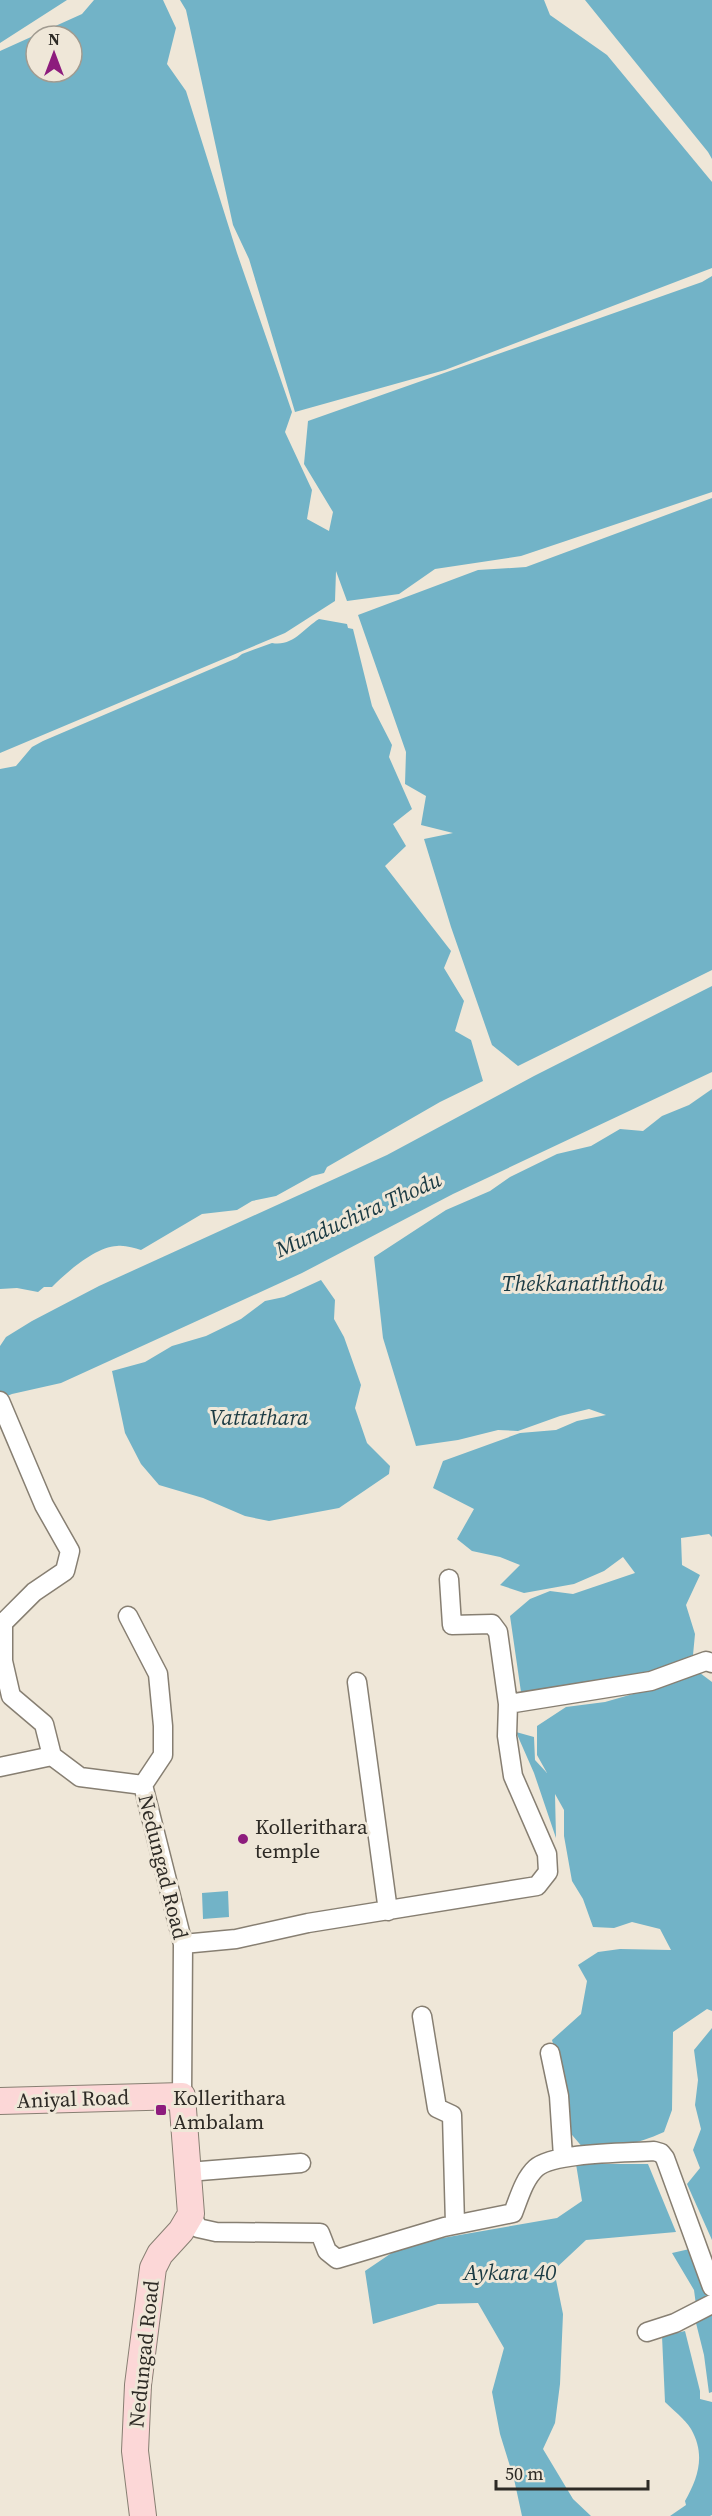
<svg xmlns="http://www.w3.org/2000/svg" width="712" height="2516" viewBox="0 0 712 2516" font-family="'Source Serif 4',serif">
<rect width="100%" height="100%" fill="#efe7d8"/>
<path fill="#72b3c7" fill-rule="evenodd" d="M 0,0 L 67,0 L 0,43 Z
M 94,0 L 163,0 L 176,28 L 167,64 L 186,91 L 237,253 L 292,412 L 285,432 L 312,490 L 307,519 L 329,531 L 333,512 L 304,464 L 308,421 L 702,282 L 712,276 L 712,492 L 521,556 L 435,569 L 399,594 L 347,601 L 336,571 L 335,601 L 285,633 L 0,753 L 0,51 L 82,14 ZM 36,36 L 72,36 L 72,72 L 36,72 Z
M 180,0 L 544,0 L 550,15 L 607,55 L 712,182 L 712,268 L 445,370 L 295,412 L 249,259 L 233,225 L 186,10 Z
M 585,0 L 712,0 L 712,159 L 708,152 Z
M 712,498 L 712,970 L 518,1066 L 492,1045 L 451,927 L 424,839 L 453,833 L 421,825 L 426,796 L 405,784 L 406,752 L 358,615 L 478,570 L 526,567 Z
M 319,619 L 347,624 L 348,628 L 353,629 L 372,706 L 392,745 L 389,757 L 412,809 L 393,824 L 406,846 L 385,866 L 451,951 L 444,968 L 464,1001 L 455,1031 L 471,1040 L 483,1081 L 440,1102 L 327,1167 L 324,1173 L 312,1176 L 276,1196 L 252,1201 L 237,1210 L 202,1214 L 141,1250 C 134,1248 125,1245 117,1246 C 95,1247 67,1272 52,1287 L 44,1287 L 38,1292 L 17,1288 L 0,1289 L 0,769 L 16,766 L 32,747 L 43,741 L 237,658 L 242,654 L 272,643 C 293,647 304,628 319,619 Z
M 712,986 L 712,1072 L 453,1194 L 302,1273 L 61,1383 L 12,1394 L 0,1399 L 0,1346 L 6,1337 L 32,1321 L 99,1286 L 387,1155 L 534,1076 Z
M 712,1089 L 712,1537 L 709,1534 L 681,1538 L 682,1565 L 700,1575 L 686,1605 L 695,1634 L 693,1655 L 653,1672 L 696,1670 L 712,1682 L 712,2011 L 707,2009 L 673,2032 L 672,2110 L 664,2132 C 635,2145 615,2148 584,2149 L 567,2129 L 560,2069 L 552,2040 L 581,2014 L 587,1981 L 578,1965 L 598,1952 L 620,1949 L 671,1950 L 660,1929 L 632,1922 L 614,1928 L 593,1927 L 583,1899 L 572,1881 L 564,1836 L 564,1810 L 555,1794 L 556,1838 L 534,1773 L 516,1732 L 534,1737 L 535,1760 L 547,1773 L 537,1755 L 537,1726 L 566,1707 L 605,1702 L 640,1692 L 522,1699 L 510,1616 L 530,1599 L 550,1591 L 573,1594 L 635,1573 L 623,1557 L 604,1571 L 574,1584 L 524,1593 L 500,1585 L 520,1565 L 500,1557 L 472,1551 L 457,1539 L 474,1509 L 433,1488 L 443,1461 L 520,1433 L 556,1430 L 577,1421 L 606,1415 L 589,1409 L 560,1416 L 518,1431 L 498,1430 L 458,1440 L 416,1446 L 383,1338 L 374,1257 L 446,1210 L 490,1191 L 510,1177 L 557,1154 L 591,1146 L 620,1129 L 643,1131 L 662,1116 L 689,1105 Z
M 321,1280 L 335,1300 L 334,1319 L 344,1337 L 361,1385 L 355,1408 L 367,1443 L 390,1466 L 389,1474 L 339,1508 L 269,1521 L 245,1516 L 203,1498 L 159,1485 L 141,1464 L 125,1433 L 112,1371 L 145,1362 L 172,1346 L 206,1336 L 241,1319 L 265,1301 L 284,1297 Z
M 228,1891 L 229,1917 L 203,1919 L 202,1893 Z
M 712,2028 L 712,2240 L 687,2184 L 700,2168 L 693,2150 L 701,2129 L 695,2105 L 698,2080 L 694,2050 Z
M 576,2164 L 648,2164 L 676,2232 L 586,2240 L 554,2270 L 563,2314 L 560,2384 L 555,2423 L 543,2449 L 573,2499 L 591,2516 L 522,2516 L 514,2479 L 500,2434 L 492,2392 L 504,2348 L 478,2303 L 438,2304 L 373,2324 L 365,2271 L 396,2250 L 431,2240 L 557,2218 L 582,2201 Z
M 694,2248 L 708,2287 L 708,2298 L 712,2305 L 712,2392 L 709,2393 L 704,2355 L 696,2323 L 710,2313 L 696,2305 L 694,2290 L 672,2253 Z
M 685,2331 L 700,2391 L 700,2399 L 712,2402 L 712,2515 L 710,2516 L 670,2516 L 686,2505 L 685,2501 C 698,2478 706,2455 691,2429 C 685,2419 673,2410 665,2402 L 662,2336 Z"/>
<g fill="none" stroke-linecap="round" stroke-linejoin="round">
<g stroke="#877f72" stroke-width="21">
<path id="street" d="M 0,1401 L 44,1505 L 70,1551 L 65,1571 L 34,1592 L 3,1623 L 3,1661 L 11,1696 L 44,1724 L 52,1756 L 80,1777 L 143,1785 L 183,1944 L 182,2096
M 128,1616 L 158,1674 L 163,1726 L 163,1755 L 143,1785
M 357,1682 L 388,1911
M 508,1704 L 651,1681 L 706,1661 L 712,1663
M 0,1767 L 52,1756
M 183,1944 L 236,1939 L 308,1923 L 537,1886 L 548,1872 L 547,1854 L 513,1776 L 507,1736 L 508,1704 L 498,1632 L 492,1624 L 452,1625 L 449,1579
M 422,2016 L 437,2108 L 452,2115 L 455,2224
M 550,2053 L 559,2096 L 563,2157
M 188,2172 L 301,2163
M 191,2214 L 198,2228 L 216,2232 L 320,2233 L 327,2251 L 337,2259 L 444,2227 L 513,2213 C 519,2198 524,2179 536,2168 C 554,2152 628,2153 654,2151 L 661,2153 L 665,2158 L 712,2287
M 647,2332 L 675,2323 L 712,2304"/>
</g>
<g stroke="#877f72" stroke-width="28">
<path id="secondary" d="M 0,2101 L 182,2096 L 191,2214 L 181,2231 L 160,2254 L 153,2268 L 138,2385 L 135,2451 L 143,2516"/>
</g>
<use href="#street" stroke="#fff" stroke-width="18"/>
<use href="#secondary" stroke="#fcd7d7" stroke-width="26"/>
</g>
<g fill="#8d1c7d" stroke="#efe7d8" stroke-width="2">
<circle cx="243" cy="1839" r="6"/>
<rect x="155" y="2104" width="12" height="12" rx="3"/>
</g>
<g text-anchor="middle" stroke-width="6" stroke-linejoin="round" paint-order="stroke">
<g font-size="21" fill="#2d2a25" stroke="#efe7d8" text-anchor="start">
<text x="255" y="1834">Kollerithara<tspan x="255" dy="24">temple</tspan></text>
<text x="173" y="2105">Kollerithara<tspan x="173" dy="24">Ambalam</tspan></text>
</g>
<g font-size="21" fill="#2d2a25" stroke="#efe7d8">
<text transform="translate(163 1867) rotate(76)" y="7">Nedungad Road</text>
<text transform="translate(73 2099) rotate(-2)" y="7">Aniyal Road</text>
<text transform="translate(144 2354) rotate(-84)" y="7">Nedungad Road</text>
</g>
<g font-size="22" font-style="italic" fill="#1a3a43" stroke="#efe7d8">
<text transform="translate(358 1214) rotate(-24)" y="8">Munduchira Thodu</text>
<text x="583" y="1291">Thekkanaththodu</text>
<text x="259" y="1425">Vattathara</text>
<text x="510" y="2280">Aykara 40</text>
</g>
</g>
<g transform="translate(54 54)"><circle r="28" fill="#efe7d8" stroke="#a19b90" stroke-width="1.5"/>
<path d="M0-4.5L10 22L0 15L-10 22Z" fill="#8d1c7d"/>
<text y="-9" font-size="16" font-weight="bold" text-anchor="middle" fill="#2d2a25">N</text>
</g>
<path d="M496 2480v9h152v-9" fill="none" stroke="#2d2a25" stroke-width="3"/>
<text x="505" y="2480" font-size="18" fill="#2d2a25" stroke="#efe7d8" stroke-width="4.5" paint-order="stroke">50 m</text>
</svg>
